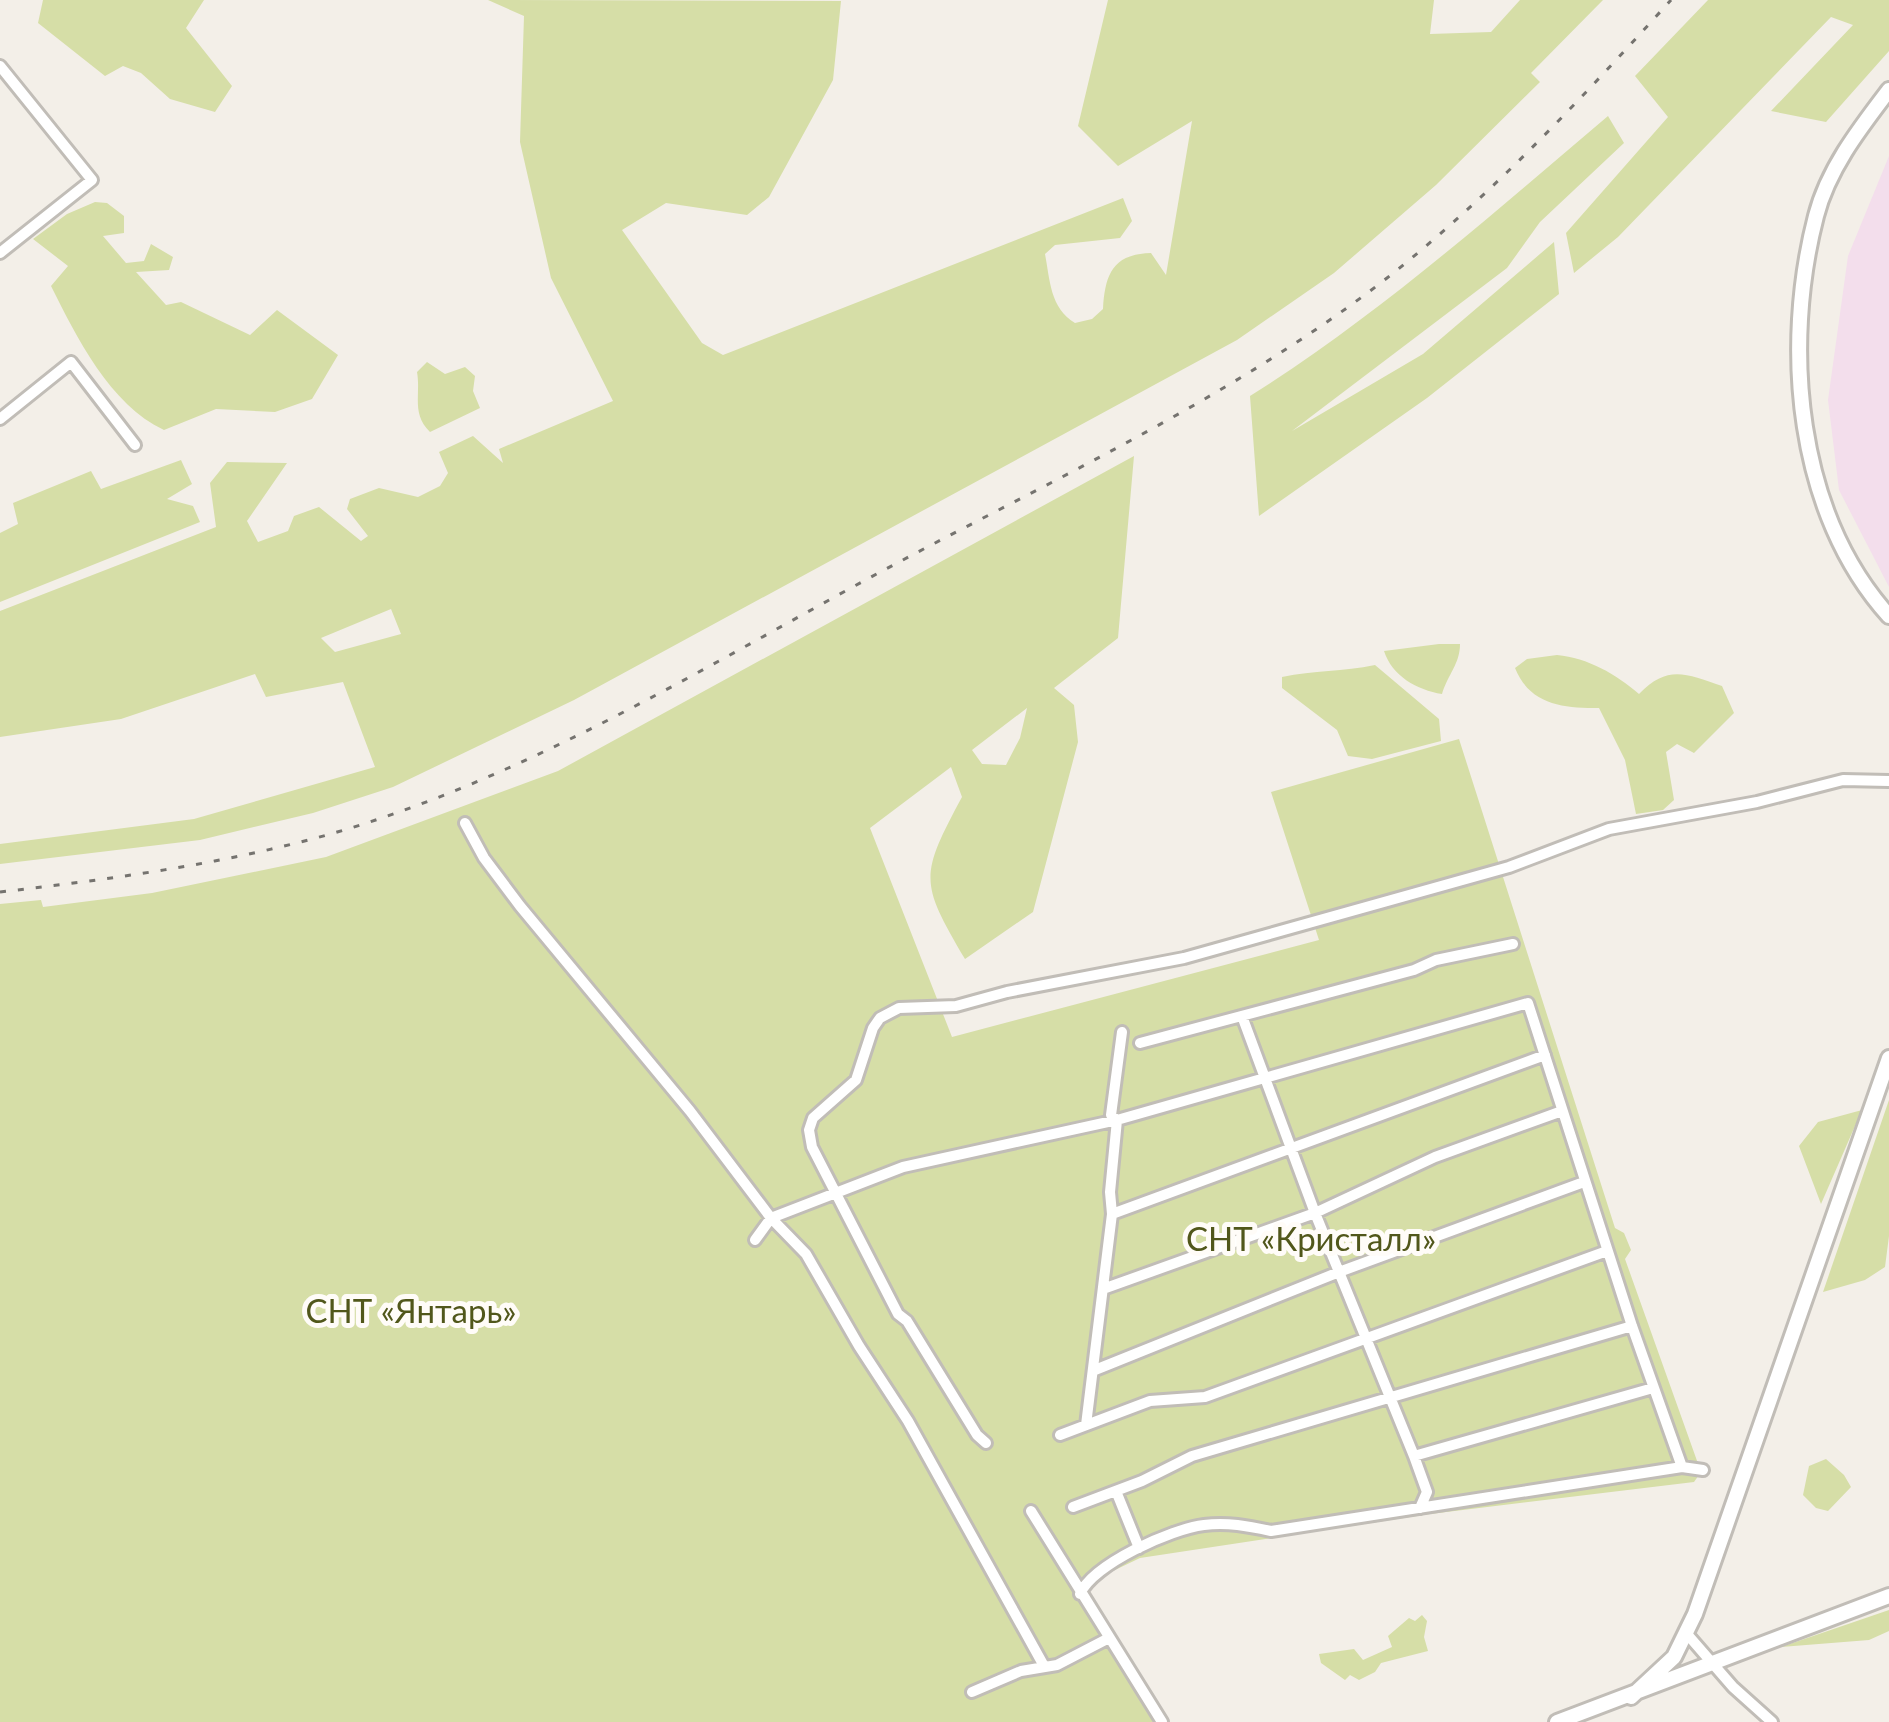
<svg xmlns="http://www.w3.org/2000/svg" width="1889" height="1722" viewBox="0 0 1889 1722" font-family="Lato,sans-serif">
<rect width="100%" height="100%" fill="#f3efe8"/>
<path fill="#f3deec" d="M 1889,156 L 1889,587 L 1839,490 L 1828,400 L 1848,256 Z"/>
<path fill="#d6dea7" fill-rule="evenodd" d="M 43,0 L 204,0 L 186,28 L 232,86 L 215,112 L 170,99 L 141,73 L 123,66 L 105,76 L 38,23 Z
M 488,0 L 841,1 L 833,80 L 769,197 L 747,215 L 666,203 L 622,230 L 702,343 L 723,355 L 1123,198 L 1132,221 L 1120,238 L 1055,245 L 1045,254 C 1050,280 1050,308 1075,323 L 1092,319 L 1103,309 C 1105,274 1113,254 1151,253 L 1166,275 L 1192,121 L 1118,166 L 1078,126 L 1108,0 L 1434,0 L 1430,34 L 1491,32 L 1520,0 L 1603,0 L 1531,73 L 1540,82 L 1436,185 L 1334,273 L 1237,340 L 574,700 L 393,787 L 313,813 L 200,840 L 0,864 L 0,844 L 194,819 L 375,767 L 343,682 L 266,697 L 255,674 L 121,719 L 0,737 L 0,611 L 216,527 L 210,483 L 227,462 L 287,463 L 247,521 L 258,542 L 288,531 L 294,516 L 319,507 L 361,541 L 368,536 L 347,509 L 350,499 L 379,488 L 418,497 L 440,486 L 448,473 L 439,452 L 473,436 L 503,463 L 499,449 L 613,401 L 551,278 L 520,142 L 524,16 ZM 391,609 L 401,634 L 335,652 L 321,638 Z
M 1708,0 L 1889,0 L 1889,51 L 1826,122 L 1771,111 L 1853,25 L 1831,17 L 1618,237 L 1574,273 L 1566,233 L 1668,117 L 1635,76 Z
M 1608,116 L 1624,143 L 1540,222 L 1507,268 L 1292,431 L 1423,354 L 1554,242 L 1559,294 L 1427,398 L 1259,516 L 1250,396 C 1379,315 1492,214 1608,116 Z
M 95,202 L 107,203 L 124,216 L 124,233 L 103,236 L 126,263 L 144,261 L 151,244 L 173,257 L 169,270 L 136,272 L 166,305 L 181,302 L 250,335 L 277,310 L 338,355 L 312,399 L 275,412 L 216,409 L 164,430 C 110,405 76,336 51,286 L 68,266 L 33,239 L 67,214 Z
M 427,362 L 445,374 L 465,367 L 475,376 L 473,391 L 480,408 L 430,432 C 411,414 421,394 417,372 Z
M 1134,456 L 1118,638 L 1054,688 L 1074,705 L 1078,742 L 1033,912 L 965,959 C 920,882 919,877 962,797 L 951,767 L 870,828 L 952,1037 L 1319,940 L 1271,792 L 1459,739 L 1615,1228 L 1624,1233 L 1631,1250 L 1625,1259 L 1701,1472 L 1694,1482 L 1430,1514 L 1140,1558 L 1094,1580 L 1071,1583 L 1153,1722 L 0,1722 L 0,904 L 41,900 L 43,907 L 152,893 L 326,857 L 558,771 ZM 1027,708 L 1020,738 L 1006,765 L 982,764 L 972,750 Z
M 181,460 L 192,484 L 167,499 L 193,506 L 200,522 L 0,602 L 0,533 L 18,524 L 13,503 L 91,471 L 101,489 Z
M 1439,644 L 1460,644 C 1460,664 1448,674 1442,694 C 1417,690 1392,676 1384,651 Z
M 1557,655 C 1588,658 1616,674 1639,694 C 1668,664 1686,674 1722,686 L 1734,713 L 1694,753 L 1677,744 L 1666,752 L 1674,800 L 1663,810 L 1636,814 L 1625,760 L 1599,708 C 1563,708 1530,705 1515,668 L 1527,659 Z
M 1375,665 L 1439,719 L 1441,741 L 1372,759 L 1348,756 L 1337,730 L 1282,688 L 1282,677 C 1314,670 1343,672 1375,665 Z
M 1889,1100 L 1889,1236 L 1885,1267 L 1865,1280 L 1823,1292 Z
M 1862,1110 L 1821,1204 L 1799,1146 L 1818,1122 Z
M 1826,1459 L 1844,1475 L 1851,1487 L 1828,1511 L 1816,1508 L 1803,1495 L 1809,1466 Z
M 1889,1610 L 1889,1631 L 1869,1640 L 1781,1647 Z
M 1422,1615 L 1427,1621 L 1424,1637 L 1428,1651 L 1381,1663 L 1375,1672 L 1359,1680 L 1350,1675 L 1345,1680 L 1321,1663 L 1319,1654 L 1354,1649 L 1363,1660 L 1392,1647 L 1388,1636 L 1409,1618 L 1415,1621 Z"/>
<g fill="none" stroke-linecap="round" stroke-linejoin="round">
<g stroke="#c1bdb7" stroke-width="16">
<path id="street" d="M 0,66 L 92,180 L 0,253
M 0,419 L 71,362 L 135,445
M 465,823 L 484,858 L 520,906 L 690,1111 L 771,1218 L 806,1254 L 859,1346 L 908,1421 L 1044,1666
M 1242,1016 L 1315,1213 L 1414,1456 L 1427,1492 L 1420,1508
M 1140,1043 L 1414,970 L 1436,960 L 1513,944
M 1112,1214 L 1545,1055
M 755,1240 L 771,1218 L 903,1167 L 1117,1120 L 1528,1003 L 1632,1326 L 1682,1467
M 1103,1289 L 1315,1213 L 1435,1157 L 1562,1111
M 1095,1370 L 1339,1272 L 1584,1182
M 1086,1425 L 1112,1214 L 1110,1192 L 1117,1120 L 1111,1115 L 1122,1032
M 1060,1435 L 1150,1401 L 1205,1397 L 1607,1251
M 986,1443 L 977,1435 L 907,1321 L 898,1314 L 812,1147 L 809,1130 L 813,1118 L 856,1080 L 873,1028 L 880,1018 L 899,1008 L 956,1006 L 1007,992 L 1184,958 L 1509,867 L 1609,829 L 1757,802 L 1843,780 L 1889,781
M 1414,1456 L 1653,1388
M 1116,1491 L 1139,1548
M 1073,1507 L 1142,1481 L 1192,1456 L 1632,1326
M 1031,1511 L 1162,1722
M 1080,1594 C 1093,1564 1171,1529 1204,1525 C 1227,1522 1248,1526 1271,1531 L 1682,1467 L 1703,1470
M 1687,1634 L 1733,1687 L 1772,1722
M 972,1692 L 1021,1671 L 1057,1665 L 1109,1638"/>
</g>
<g stroke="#c1bdb7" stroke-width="20">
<path id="secondary" d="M 1889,90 C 1860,128 1828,169 1816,216 C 1782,347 1796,513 1889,616
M 1631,1697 L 1674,1657 L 1695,1614 L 1889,1058
M 1557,1722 L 1889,1596"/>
</g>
<use href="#street" stroke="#fff" stroke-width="10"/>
<use href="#secondary" stroke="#fff" stroke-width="14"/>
<path stroke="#75736f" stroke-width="3" stroke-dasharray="6 12" stroke-linecap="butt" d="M 0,892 C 112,879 225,864 334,833 C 530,776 706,666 884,570 C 1054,479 1235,396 1387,278 C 1491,196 1583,97 1671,0"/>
</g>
<g text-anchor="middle" stroke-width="10" stroke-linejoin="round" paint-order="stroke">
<g font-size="33" fill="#51571b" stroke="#fffcf8">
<text x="1311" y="1251">СНТ «Кристалл»</text>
<text x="411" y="1323">СНТ «Янтарь»</text>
</g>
</g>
</svg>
